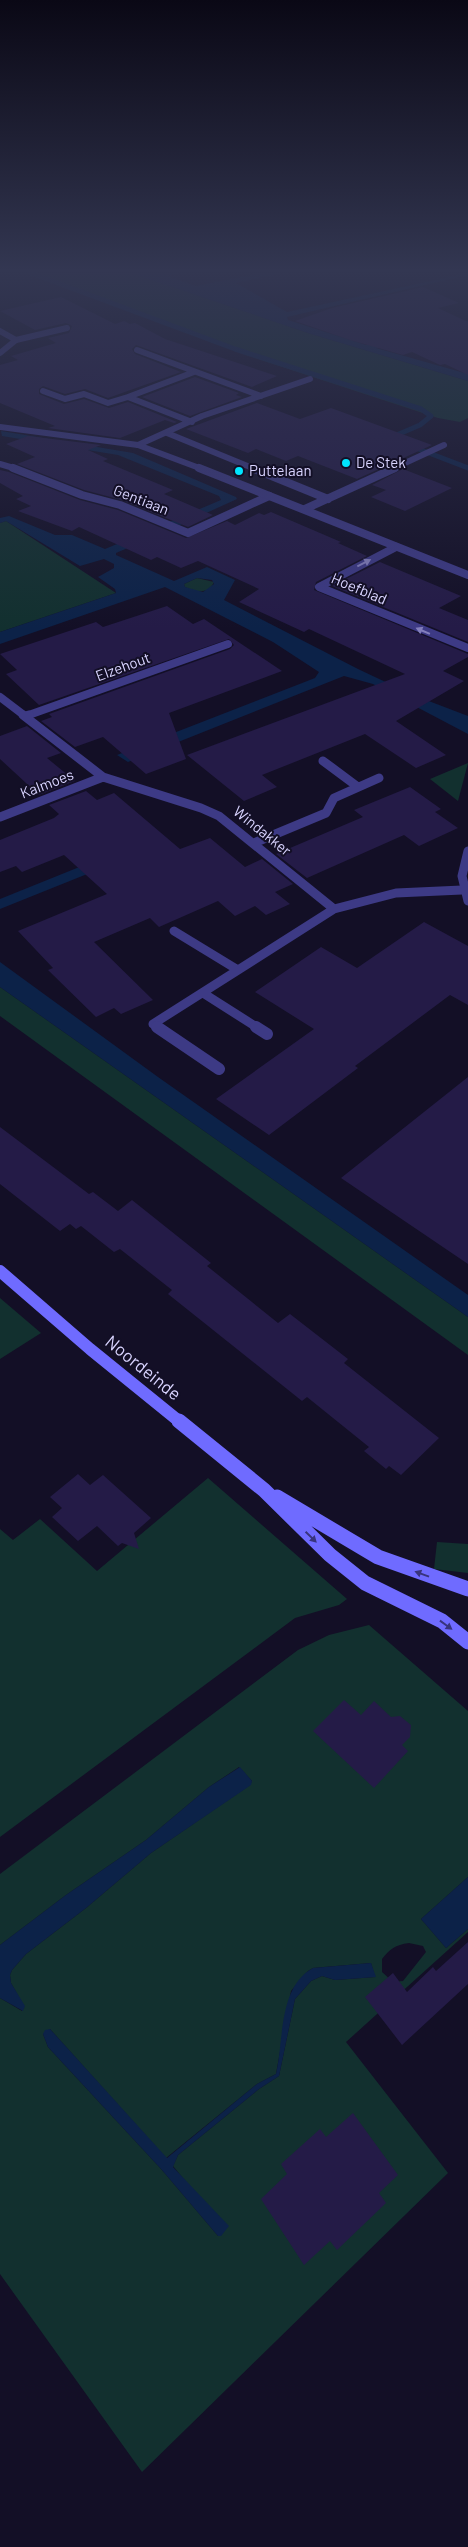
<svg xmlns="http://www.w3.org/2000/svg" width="468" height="2547" viewBox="0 0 468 2547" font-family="Barlow,sans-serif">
<rect width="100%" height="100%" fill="#130f26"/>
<path fill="#12302f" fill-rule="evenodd" d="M 26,273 L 132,273 L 308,333 L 468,381 L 468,418 L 460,422 L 438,418 L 249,356 Z
M 6,521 L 116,593 L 0,632 L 0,523 Z
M 197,578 L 214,582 C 209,594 196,593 185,587 L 184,584 Z
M 468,763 L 458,801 L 430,779 Z
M 0,987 L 468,1317 L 468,1355 L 0,1016 Z
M 0,1298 L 41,1333 L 0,1359 Z
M 208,1478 L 347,1599 L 339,1605 L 295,1618 L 0,1837 L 0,1529 L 13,1540 L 40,1519 L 97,1571 Z
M 437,1542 L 468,1544 L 468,1573 L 434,1569 Z
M 369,1625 L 468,1711 L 468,1877 L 421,1919 L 446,1948 L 468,1929 L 468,1932 L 346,2042 L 448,2173 L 142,2472 L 0,2274 L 0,1998 L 22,2011 L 24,2006 L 11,1983 L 10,1975 L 12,1970 L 26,1954 L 86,1908 L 151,1853 L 250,1785 L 252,1781 L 239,1767 L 209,1787 L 146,1840 L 66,1895 L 0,1945 L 0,1874 L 298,1650 L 329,1635 ZM 409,1943 L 423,1946 L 426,1952 L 403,1981 L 393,1982 L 382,1972 L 382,1959 C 390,1949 395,1945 409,1943 ZM 371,1963 L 375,1977 L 335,1980 L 322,1976 L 311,1981 L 295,1999 L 279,2076 L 259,2089 L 178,2155 L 173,2166 L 192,2189 L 221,2236 L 218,2236 L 162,2170 L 48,2047 L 43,2034 L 50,2029 L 166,2158 L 257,2084 L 276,2074 L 291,1991 L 308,1971 L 313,1968 Z"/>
<path fill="#0c2248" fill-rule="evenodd" d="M 131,273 L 180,273 L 167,276 L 196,286 L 261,273 L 282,273 L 236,283 L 287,312 L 468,273 L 468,275 L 287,317 L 288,320 L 366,345 L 468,321 L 468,325 L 376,348 L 468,374 L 468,381 L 308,333 Z
M 1,431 L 133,453 L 236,497 L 237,499 L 180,525 L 169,522 L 221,500 L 219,496 L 118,455 L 2,436 Z
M 9,516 L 55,535 L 72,535 L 105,549 L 158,527 L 167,531 L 116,553 L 116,555 L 174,581 L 207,567 L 235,580 L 224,600 L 358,669 L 413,695 L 468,716 L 468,734 L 373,684 L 344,676 L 128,762 L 117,755 L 315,678 L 319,672 L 273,642 L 165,587 L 0,644 L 0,632 L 116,593 L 115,589 L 98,577 L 114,568 L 114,564 L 104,559 L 80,566 L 6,521 L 0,523 L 0,518 ZM 197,578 L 212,580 L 214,584 L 203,592 L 185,587 L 184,584 Z
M 129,847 L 137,854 L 0,909 L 0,899 Z
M 0,962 L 158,1077 L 468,1295 L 468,1317 L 0,987 Z
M 240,1767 L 252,1781 L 251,1785 L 151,1853 L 86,1908 L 26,1954 L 12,1970 L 10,1975 L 11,1983 L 25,2006 L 23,2011 L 0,1998 L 0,1945 L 66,1895 L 146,1840 L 209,1787 Z
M 468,1877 L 468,1929 L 446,1948 L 421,1919 Z
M 371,1963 L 376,1977 L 335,1980 L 322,1976 L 311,1981 L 295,1999 L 279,2076 L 259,2089 L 178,2155 L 173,2167 L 229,2226 L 221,2236 L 218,2236 L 162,2170 L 48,2047 L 43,2034 L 45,2030 L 50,2029 L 167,2158 L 257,2084 L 276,2074 C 284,2040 278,1987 313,1968 Z"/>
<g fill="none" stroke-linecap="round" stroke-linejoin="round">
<path stroke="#0c2248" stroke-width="5" d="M 31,273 L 235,349 L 421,409 L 431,416 L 420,425 L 392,437 L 394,440
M 408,445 L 468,468"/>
</g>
<path fill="#241b47" d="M 423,287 L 459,303 L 438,308 L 468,322 L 468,375 L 445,364 L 440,365 L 412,352 L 403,355 L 350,340 L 295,321 L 332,308 Z
M 61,297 L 115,324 L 124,321 L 130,324 L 135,323 L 165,339 L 277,376 L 252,387 L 136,345 L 132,349 L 135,354 L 181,372 L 108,398 L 85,389 L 65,394 L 43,386 L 39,389 L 39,394 L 64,404 L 84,399 L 109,408 L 128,402 L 177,422 L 174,423 L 165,420 L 120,438 L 48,428 L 55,426 L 0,403 L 0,365 L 18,360 L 11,356 L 56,343 L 48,338 L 69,333 L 72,326 L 66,323 L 35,330 L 0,311 Z
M 195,377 L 239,393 L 236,395 L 242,397 L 190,416 L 142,397 Z
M 257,403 L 300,419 L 331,408 L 432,445 L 357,479 L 298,456 L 286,461 L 256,449 L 248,453 L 186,429 Z
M 28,436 L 101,445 L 88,450 L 108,459 L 103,461 L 173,490 L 164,494 L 213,515 L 188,527 L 122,500 L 84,490 L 17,464 L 35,457 L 6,444 Z
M 403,469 L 452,488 L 405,511 L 371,497 L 386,490 L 372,485 Z
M 0,470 L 9,472 L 80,500 L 118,510 L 186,538 L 227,521 L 235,525 L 259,513 L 264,515 L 271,512 L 341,542 L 338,543 L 367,556 L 316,582 L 314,590 L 468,654 L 468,657 L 443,671 L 464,681 L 396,721 L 446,755 L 416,768 L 365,734 L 262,775 L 277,787 L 244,801 L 187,755 L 405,674 L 309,629 L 304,632 L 239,602 L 259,589 L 198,561 L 181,568 L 157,557 L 151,560 L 79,527 L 72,531 L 18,511 L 31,506 L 16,499 L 23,496 L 0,483 Z
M 380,562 L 461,596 L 439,608 L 468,620 L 468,642 L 332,586 Z
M 167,606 L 193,624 L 204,619 L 282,671 L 169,713 L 186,759 L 146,774 L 103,737 L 75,747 L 41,721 L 52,717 L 49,714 L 230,649 L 234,645 L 229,639 L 39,705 L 6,674 L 17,670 L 0,654 L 96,622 L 103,627 Z
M 27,726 L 61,753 L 47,758 L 75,781 L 39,795 L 0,759 L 0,736 Z
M 410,787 L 441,809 L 435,812 L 458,828 L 419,846 L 404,835 L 307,878 L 276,854 L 363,817 L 354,810 Z
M 86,791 L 97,800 L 114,793 L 180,849 L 210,838 L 245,867 L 262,859 L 293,884 L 275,892 L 290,904 L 266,915 L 255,906 L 235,916 L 218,901 L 159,927 L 150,918 L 94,942 L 153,1000 L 121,1014 L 114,1008 L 96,1017 L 48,970 L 53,968 L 18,931 L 107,894 L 64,855 L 22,872 L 16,866 L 0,872 L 0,840 L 54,818 L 59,814 L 49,805 Z
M 424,922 L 468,946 L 468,1005 L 450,995 L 355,1066 L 358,1068 L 269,1135 L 216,1099 L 314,1029 L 255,992 L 321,947 L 357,968 Z
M 468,1077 L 468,1264 L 341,1178 Z
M 0,1127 L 89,1194 L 93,1192 L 118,1211 L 132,1200 L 211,1263 L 207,1266 L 278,1323 L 290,1314 L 348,1359 L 344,1363 L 439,1438 L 401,1475 L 389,1466 L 386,1469 L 364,1451 L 369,1447 L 307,1397 L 302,1401 L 257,1365 L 168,1294 L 172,1290 L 120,1249 L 114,1252 L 81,1226 L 76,1229 L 70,1224 L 60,1231 L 0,1184 Z
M 78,1474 L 90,1485 L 103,1475 L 151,1518 L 134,1533 L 139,1549 L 122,1543 L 118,1546 L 97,1526 L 78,1541 L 52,1517 L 62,1508 L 50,1497 Z
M 344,1700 L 361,1715 L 374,1701 L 391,1717 L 400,1716 L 411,1725 L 410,1737 L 402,1745 L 408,1751 L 374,1788 L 313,1731 Z
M 468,1942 L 468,1984 L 402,2045 L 365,1997 L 393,1973 L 407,1992 L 433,1967 L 436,1971 Z
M 353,2113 L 398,2175 L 379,2193 L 386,2203 L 337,2250 L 330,2241 L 304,2265 L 261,2199 L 287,2174 L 281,2164 L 320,2129 L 326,2137 Z"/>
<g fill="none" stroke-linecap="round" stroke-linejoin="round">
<path stroke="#3d3a85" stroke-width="6" d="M 16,340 L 67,328
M 167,433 L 255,469"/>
<path stroke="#3d3a85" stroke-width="8" d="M 252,468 L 328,499"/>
<path stroke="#3d3a85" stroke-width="6" d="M 0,331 L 16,340 L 0,353
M 137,350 L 261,396
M 43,391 L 65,399 L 84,394 L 108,403 L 128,397 L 192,422
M 128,397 L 194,372
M 138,445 L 202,416 L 310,379
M 0,464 L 17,469
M 392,469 L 444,445"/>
<path stroke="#3d3a85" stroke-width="8" d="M 13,468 L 82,495 L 120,505 L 188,533 L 269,496
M 305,509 L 395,468
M 396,547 L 319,587 L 468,648
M 0,697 L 25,716
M 26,716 L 228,644"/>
<path stroke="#3d3a85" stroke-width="9" d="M 23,715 L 103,777 L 201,808 L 219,816 L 334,909 L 396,893 L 462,890
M 26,716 L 29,715
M 323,761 L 358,787
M 0,817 L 103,777
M 254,843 L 326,813 L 334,798 L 379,778
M 174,931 L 238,970
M 203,993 L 258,1028
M 159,1028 L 153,1024 L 334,909"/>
<path stroke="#3d3a85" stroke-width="12" d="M 157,1027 L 219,1069
M 256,1027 L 267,1034"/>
<path stroke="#3d3a85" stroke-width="6" d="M 0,427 L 138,445 L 202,469"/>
<path stroke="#3d3a85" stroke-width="8" d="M 199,468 L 468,575"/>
<path stroke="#3d3a85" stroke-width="9" d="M 468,851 L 462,876 L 468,901"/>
<path stroke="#6f6bff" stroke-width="12" d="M 0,1271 L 90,1349 L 180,1422"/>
<path stroke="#6f6bff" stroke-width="15" d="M 179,1421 L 264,1490 L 330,1555 L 365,1583 L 442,1621 L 468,1642
M 277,1497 L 378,1557 L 468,1589"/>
</g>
<defs><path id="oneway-solid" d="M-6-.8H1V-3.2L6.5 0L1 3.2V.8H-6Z" transform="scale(1.25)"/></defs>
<g fill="#837fbc">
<use href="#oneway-solid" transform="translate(364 563) rotate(-27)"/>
<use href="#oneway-solid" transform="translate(423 631) rotate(-157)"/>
</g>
<g fill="#38347d">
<use href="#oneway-solid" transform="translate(311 1537) rotate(44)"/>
<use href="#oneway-solid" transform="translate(422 1574) rotate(-160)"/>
<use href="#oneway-solid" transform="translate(446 1625) rotate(36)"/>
</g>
<linearGradient id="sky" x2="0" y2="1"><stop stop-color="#0a0815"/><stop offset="0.43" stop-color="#333752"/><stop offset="1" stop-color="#333752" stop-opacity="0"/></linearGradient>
<rect width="468" height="629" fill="url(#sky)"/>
<g fill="#00e5ff" stroke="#130f26" stroke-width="2">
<circle cx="346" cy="463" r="5"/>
<circle cx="239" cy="471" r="5"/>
</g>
<g text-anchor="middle" stroke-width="4" stroke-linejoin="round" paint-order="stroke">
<g font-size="15" fill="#d9d4ff" stroke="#130f26" text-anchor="start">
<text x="356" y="468">De Stek</text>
<text x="249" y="476">Puttelaan</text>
</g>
<g font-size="15" fill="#d9d4ff" stroke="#130f26">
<text transform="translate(141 500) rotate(21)" y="5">Gentiaan</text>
<text transform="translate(359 589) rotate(23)" y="5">Hoefblad</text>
<text transform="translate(123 667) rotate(-20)" y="5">Elzehout</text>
<text transform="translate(47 784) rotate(-21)" y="5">Kalmoes</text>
<text transform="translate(262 831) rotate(39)" y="5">Windakker</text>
</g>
<g font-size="18" fill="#d9d4ff" stroke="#130f26">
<text transform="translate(143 1368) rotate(39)" y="6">Noordeinde</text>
</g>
</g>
</svg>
